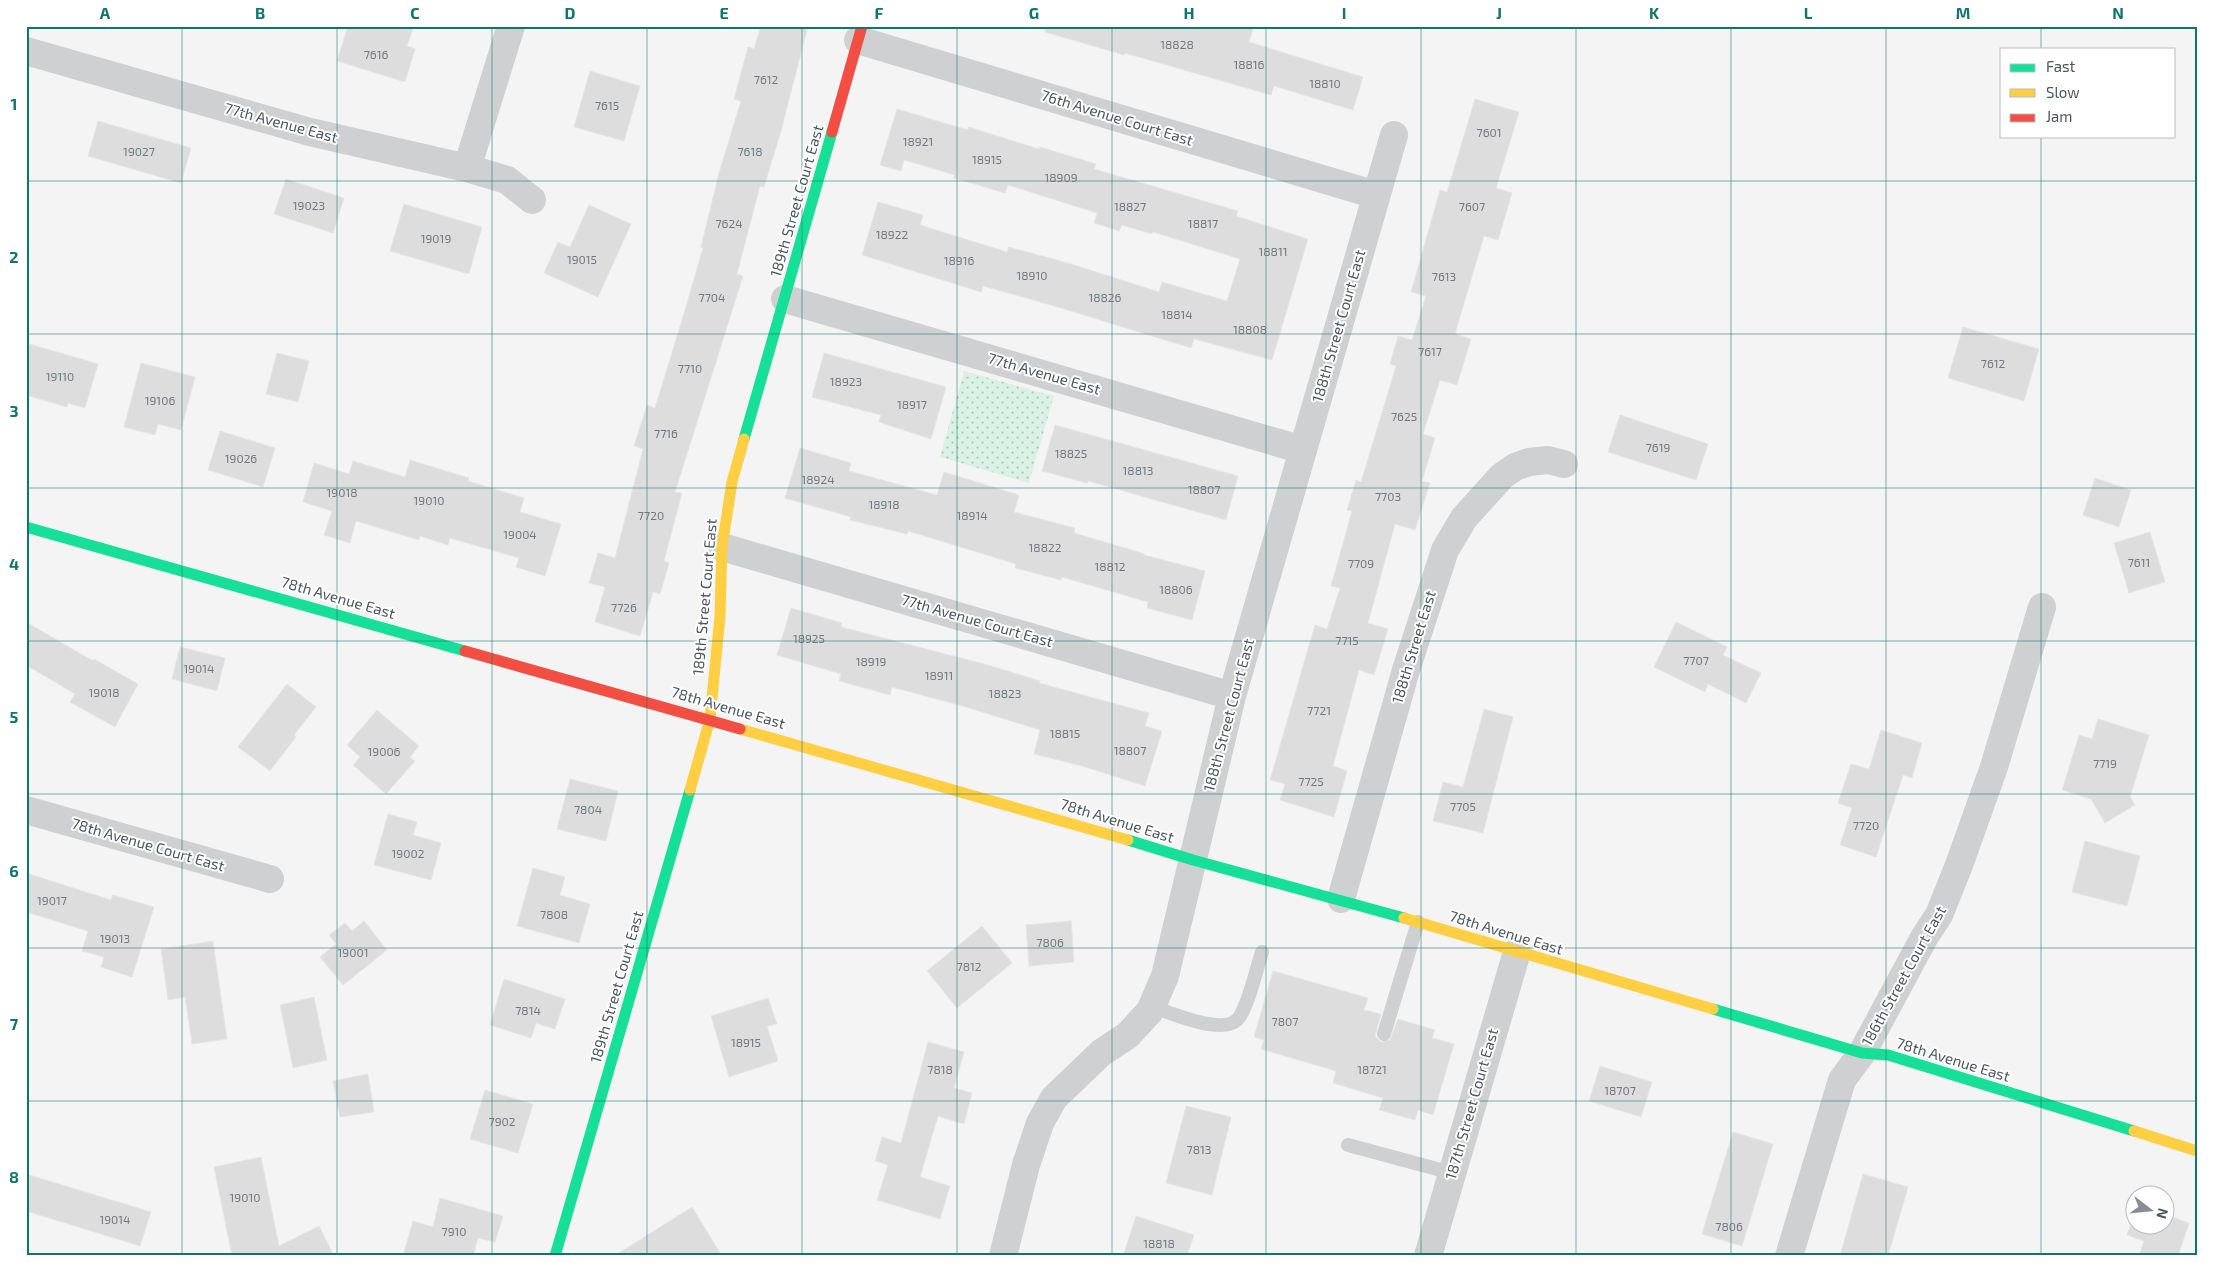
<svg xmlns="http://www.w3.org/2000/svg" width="2223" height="1282" viewBox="0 0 2223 1282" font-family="'Exo 2',sans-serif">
<defs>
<pattern id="park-dots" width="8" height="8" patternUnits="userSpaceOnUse" patternTransform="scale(1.25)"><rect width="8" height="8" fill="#d9f2e3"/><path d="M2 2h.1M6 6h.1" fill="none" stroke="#b2c7bb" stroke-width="1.8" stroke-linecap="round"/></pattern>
</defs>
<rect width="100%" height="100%" fill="#f4f4f4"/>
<path fill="url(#park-dots)" d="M 964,371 L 1054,396 L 1029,483 L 940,457 Z"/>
<path fill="#ddddde" stroke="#e5e6e7" d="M 348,26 L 414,26 L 407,46 L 415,49 L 405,82 L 337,61 Z
M 761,26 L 808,26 L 781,131 L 764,187 L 760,186 L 737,274 L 743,276 L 675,492 L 682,493 L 664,561 L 669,563 L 660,594 L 653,592 L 640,636 L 595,622 L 605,587 L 589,583 L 598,553 L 615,558 L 643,449 L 634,446 L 647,405 L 655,408 L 682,320 L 703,248 L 701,247 L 719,173 L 741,101 L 734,99 L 748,47 L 754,49 Z
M 1046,26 L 1254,26 L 1249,42 L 1363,77 L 1353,110 L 1274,86 L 1271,95 L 1125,53 L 1124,55 L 1045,32 Z
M 590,71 L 640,86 L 624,141 L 574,127 Z
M 1475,99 L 1519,112 L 1496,188 L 1512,193 L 1498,240 L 1484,236 L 1455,334 L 1471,339 L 1457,385 L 1440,380 L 1423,434 L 1435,438 L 1422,481 L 1430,483 L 1415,530 L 1395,524 L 1368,623 L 1388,629 L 1374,675 L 1359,670 L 1333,766 L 1347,771 L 1334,817 L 1280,800 L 1285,784 L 1270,780 L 1315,625 L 1327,629 L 1340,588 L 1331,586 L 1352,511 L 1347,510 L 1356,480 L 1361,482 L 1396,366 L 1390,364 L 1398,336 L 1412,340 L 1426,296 L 1411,292 L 1440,190 L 1447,192 Z
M 897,109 L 968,130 L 969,127 L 1039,149 L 1040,147 L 1096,164 L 1094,169 L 1238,211 L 1236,216 L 1308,239 L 1272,360 L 1194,339 L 1191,348 L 1051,305 L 983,286 L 981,292 L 862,255 L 878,202 L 923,215 L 920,225 L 1007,252 L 1009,247 L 1068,263 L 1159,292 L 1162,282 L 1227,301 L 1240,259 L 1153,232 L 1152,234 L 1122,225 L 1119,231 L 1094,223 L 1097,213 L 1008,185 L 1005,193 L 954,178 L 955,175 L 904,160 L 901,171 L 880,165 Z
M 98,121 L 191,148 L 181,183 L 88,156 Z
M 286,179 L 344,198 L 333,233 L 274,214 Z
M 404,204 L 482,227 L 469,274 L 390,251 Z
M 589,205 L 631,224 L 598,297 L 544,273 L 558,242 L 570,247 Z
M 1963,327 L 2039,349 L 2024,401 L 1948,378 Z
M 26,343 L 98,364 L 85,408 L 68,403 L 67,407 L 26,395 Z
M 277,353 L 309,361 L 298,402 L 266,394 Z
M 824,353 L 946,387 L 931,439 L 879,422 L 881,415 L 812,397 Z
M 141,363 L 195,377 L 181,430 L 158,424 L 155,435 L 124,427 Z
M 1620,415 L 1708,444 L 1696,480 L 1608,452 Z
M 1055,425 L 1238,476 L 1226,520 L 1088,481 L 1087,483 L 1042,471 Z
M 220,431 L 275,448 L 263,487 L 208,470 Z
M 800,448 L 851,463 L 849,471 L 937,495 L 944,472 L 1019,495 L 1014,512 L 1075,528 L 1074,533 L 1145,554 L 1144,555 L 1205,571 L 1192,620 L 1147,608 L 1148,602 L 1062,577 L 1061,580 L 1015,568 L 1016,564 L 908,531 L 907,534 L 850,520 L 851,517 L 785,498 Z
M 410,460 L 469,478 L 468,481 L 524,498 L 520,512 L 561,524 L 545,576 L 516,567 L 519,558 L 450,538 L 448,545 L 420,536 L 419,540 L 356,521 L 350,543 L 324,535 L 332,511 L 303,502 L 314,463 L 349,474 L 353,461 L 405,477 Z
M 2095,478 L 2131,490 L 2119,527 L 2083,515 Z
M 2150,532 L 2165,582 L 2129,593 L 2114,543 Z
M 791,608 L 842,623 L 841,627 L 988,665 L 1040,681 L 1039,683 L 1149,713 L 1145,726 L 1162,731 L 1145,786 L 1082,766 L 1034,754 L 1040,730 L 966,707 L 892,687 L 890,695 L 839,681 L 841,674 L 777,655 Z
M 26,622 L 93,661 L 94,659 L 138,684 L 115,727 L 70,702 L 75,694 L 26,665 Z
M 1676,622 L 1727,647 L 1723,655 L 1761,673 L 1746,703 L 1708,684 L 1705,692 L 1654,667 Z
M 180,647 L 225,658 L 217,691 L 172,679 Z
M 287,684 L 316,707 L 294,735 L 296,737 L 270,771 L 238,747 Z
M 1484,709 L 1513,717 L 1483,833 L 1433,821 L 1443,782 L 1463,787 Z
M 377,710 L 419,746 L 410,757 L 415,761 L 386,794 L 353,765 L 360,757 L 347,745 Z
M 2098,719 L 2149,735 L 2130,797 L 2135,805 L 2105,823 L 2091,799 L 2062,790 L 2079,735 L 2092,739 Z
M 1881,730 L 1922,743 L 1912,778 L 1903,775 L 1876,857 L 1840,845 L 1852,808 L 1838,803 L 1851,764 L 1869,769 Z
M 570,779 L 618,791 L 606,841 L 557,829 Z
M 388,814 L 417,822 L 413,835 L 441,843 L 431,880 L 374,865 Z
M 2085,841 L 2140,856 L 2127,906 L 2072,892 Z
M 533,868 L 565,877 L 560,895 L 590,904 L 579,943 L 517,926 Z
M 26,873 L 111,900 L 113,895 L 154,907 L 132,977 L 101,967 L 104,957 L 82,951 L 88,931 L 26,912 Z
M 364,921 L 387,950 L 343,985 L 320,957 L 336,944 L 329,935 L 345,923 L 352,931 Z
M 1071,921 L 1074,962 L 1029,966 L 1026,925 Z
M 982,926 L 1012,963 L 957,1008 L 927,971 Z
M 213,941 L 227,1039 L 192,1044 L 185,997 L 168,1000 L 161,949 Z
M 1273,971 L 1368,998 L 1364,1010 L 1381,1014 L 1375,1036 L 1381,1042 L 1390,1040 L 1398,1019 L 1435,1030 L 1432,1038 L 1454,1044 L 1433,1115 L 1418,1110 L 1415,1120 L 1379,1110 L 1383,1098 L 1333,1083 L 1336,1071 L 1261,1049 L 1264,1040 L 1254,1037 Z
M 504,979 L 565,999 L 555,1029 L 536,1023 L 531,1038 L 490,1025 Z
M 314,997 L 327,1060 L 293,1068 L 280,1005 Z
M 768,998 L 777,1024 L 767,1026 L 778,1061 L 729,1077 L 711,1016 Z
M 928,1042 L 964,1052 L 954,1088 L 972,1093 L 964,1124 L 938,1116 L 920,1177 L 950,1186 L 940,1219 L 877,1200 L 888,1165 L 875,1161 L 882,1137 L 901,1143 Z
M 1600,1066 L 1652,1082 L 1641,1117 L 1589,1101 Z
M 368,1074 L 374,1112 L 340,1117 L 333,1081 Z
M 485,1090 L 533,1104 L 518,1153 L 470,1139 Z
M 1186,1106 L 1231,1117 L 1212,1195 L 1166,1183 Z
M 1733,1132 L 1773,1144 L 1742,1246 L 1702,1234 Z
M 261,1157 L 279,1246 L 319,1226 L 334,1256 L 232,1256 L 214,1167 Z
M 26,1174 L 151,1212 L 140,1246 L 26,1211 Z
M 1863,1174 L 1908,1187 L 1888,1256 L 1840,1256 Z
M 440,1198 L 503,1216 L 495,1242 L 478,1238 L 473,1256 L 403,1256 L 413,1221 L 433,1227 Z
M 692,1207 L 722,1256 L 614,1256 Z
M 2136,1209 L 2136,1224 L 2166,1224 L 2166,1215 L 2189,1223 L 2178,1256 L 2139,1256 L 2144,1241 L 2127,1235 Z
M 1136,1216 L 1194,1235 L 1187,1256 L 1123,1256 Z"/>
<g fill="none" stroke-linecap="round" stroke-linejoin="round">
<path stroke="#ced0d2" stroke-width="14" d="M 1153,1007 C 1171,1013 1221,1035 1237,1020 C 1247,1011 1257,967 1262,952
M 1384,1034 L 1418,922
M 1348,1145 L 1452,1173"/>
<path stroke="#ced0d2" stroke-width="28" d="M 858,40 L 1376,195
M 26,51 L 310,132 L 467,168 L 507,180 L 532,200
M 467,168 L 511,26
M 785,299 L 1303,450
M 722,547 L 1232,696
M 26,810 L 270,879
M 1341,899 L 1406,670 L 1445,550 L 1464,518 L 1502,476 L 1515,467 L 1529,462 L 1548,460 L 1564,464
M 1003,1256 L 1026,1165 L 1040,1123 L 1054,1098 L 1101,1053 L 1128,1035 L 1150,1011 L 1165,976 L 1232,696 L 1394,135
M 1428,1256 L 1517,952
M 1789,1256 L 1842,1080 L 1862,1053 L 1925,936 L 1939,915 L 1959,865 L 1994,767 L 2042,607"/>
<path stroke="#16e098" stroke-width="11" d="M 744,439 L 832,132
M 26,527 L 465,651
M 1128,840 L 1193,860 L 1404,918
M 1713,1009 L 1862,1053 L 1888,1055 L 2134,1131
M 555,1256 L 690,790"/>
<path stroke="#ffcf43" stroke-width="11" d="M 740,729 L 1128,840
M 690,790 L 710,719 L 720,616 L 722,547 L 732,482 L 744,439
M 1404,918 L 1713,1009
M 2134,1131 L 2197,1151"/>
<path stroke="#f24e42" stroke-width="11" d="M 832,132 L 862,26
M 465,651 L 740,729"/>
</g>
<path fill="none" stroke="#0f766e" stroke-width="1" stroke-opacity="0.55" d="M 182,26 L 182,1256M 337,26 L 337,1256M 492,26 L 492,1256M 647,26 L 647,1256M 802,26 L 802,1256M 957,26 L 957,1256M 1112,26 L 1112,1256M 1266,26 L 1266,1256M 1421,26 L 1421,1256M 1576,26 L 1576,1256M 1731,26 L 1731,1256M 1886,26 L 1886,1256M 2041,26 L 2041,49M 2041,136 L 2041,1256M 26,181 L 2197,181M 26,334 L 2197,334M 26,488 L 2197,488M 26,641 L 2197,641M 26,794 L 2197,794M 26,948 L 2197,948M 26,1101 L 2197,1101"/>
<g text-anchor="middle" stroke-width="4" stroke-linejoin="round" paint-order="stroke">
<g font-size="12" fill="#707881">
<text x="1177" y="49">18828</text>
<text x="376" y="59">7616</text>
<text x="1249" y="69">18816</text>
<text x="766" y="84">7612</text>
<text x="1325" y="88">18810</text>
<text x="607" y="110">7615</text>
<text x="1489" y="137">7601</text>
<text x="918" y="146">18921</text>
<text x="139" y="156">19027</text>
<text x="750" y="156">7618</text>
<text x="987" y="164">18915</text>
<text x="1061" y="182">18909</text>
<text x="309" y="210">19023</text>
<text x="1130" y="211">18827</text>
<text x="1472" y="211">7607</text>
<text x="729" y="228">7624</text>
<text x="1203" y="228">18817</text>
<text x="892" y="239">18922</text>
<text x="436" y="243">19019</text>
<text x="1273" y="256">18811</text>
<text x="582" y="264">19015</text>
<text x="959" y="265">18916</text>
<text x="1032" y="280">18910</text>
<text x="1444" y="281">7613</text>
<text x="712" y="302">7704</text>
<text x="1105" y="302">18826</text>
<text x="1177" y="319">18814</text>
<text x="1250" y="334">18808</text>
<text x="1430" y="356">7617</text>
<text x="1993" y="368">7612</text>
<text x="690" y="373">7710</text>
<text x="60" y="381">19110</text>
<text x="846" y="386">18923</text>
<text x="160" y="405">19106</text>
<text x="912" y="409">18917</text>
<text x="1404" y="421">7625</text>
<text x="666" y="438">7716</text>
<text x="1658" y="452">7619</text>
<text x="1071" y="458">18825</text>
<text x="241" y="463">19026</text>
<text x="1138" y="475">18813</text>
<text x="818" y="484">18924</text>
<text x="1204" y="494">18807</text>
<text x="342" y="497">19018</text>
<text x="1388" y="501">7703</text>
<text x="429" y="505">19010</text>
<text x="884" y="509">18918</text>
<text x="651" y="520">7720</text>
<text x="972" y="520">18914</text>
<text x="520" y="539">19004</text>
<text x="1045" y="552">18822</text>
<text x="2139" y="567">7611</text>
<text x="1361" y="568">7709</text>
<text x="1110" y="571">18812</text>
<text x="1176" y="594">18806</text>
<text x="624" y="612">7726</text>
<text x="809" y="643">18925</text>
<text x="1347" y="645">7715</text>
<text x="1696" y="665">7707</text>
<text x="871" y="666">18919</text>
<text x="199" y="673">19014</text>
<text x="939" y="680">18911</text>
<text x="104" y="697">19018</text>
<text x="1005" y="698">18823</text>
<text x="1319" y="715">7721</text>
<text x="1065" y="738">18815</text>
<text x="1130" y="755">18807</text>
<text x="384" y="756">19006</text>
<text x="2105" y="768">7719</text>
<text x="1311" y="786">7725</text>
<text x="1463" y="811">7705</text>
<text x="588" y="814">7804</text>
<text x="1866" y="830">7720</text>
<text x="408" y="858">19002</text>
<text x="52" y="905">19017</text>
<text x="554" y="919">7808</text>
<text x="115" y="943">19013</text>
<text x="1050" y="947">7806</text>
<text x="353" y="957">19001</text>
<text x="969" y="971">7812</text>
<text x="528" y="1015">7814</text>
<text x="1285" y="1026">7807</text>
<text x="746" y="1047">18915</text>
<text x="940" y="1074">7818</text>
<text x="1372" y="1074">18721</text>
<text x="1620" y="1095">18707</text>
<text x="502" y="1126">7902</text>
<text x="1199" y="1154">7813</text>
<text x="245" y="1202">19010</text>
<text x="115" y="1224">19014</text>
<text x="1729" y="1231">7806</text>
<text x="454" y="1236">7910</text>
<text x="1159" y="1248">18818</text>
</g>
<g font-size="15" fill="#4a5661" stroke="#fff">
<text transform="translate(1117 118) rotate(17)" y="5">76th Avenue Court East</text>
<text transform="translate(281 123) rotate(15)" y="5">77th Avenue East</text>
<text transform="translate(797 201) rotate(-74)" y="5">189th Street Court East</text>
<text transform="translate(1339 326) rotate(-74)" y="5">188th Street Court East</text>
<text transform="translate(1044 374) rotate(16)" y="5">77th Avenue East</text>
<text transform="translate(705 597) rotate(-85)" y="5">189th Street Court East</text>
<text transform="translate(338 598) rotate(16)" y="5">78th Avenue East</text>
<text transform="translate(977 621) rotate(16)" y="5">77th Avenue Court East</text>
<text transform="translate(1414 647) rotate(-73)" y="5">188th Street East</text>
<text transform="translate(728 708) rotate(16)" y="5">78th Avenue East</text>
<text transform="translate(1229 715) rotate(-75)" y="5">188th Street Court East</text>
<text transform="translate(1117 821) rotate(17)" y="5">78th Avenue East</text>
<text transform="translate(148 845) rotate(16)" y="5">78th Avenue Court East</text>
<text transform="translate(1506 933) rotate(17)" y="5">78th Avenue East</text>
<text transform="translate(1904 976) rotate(-61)" y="5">186th Street Court East</text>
<text transform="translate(617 987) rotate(-74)" y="5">189th Street Court East</text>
<text transform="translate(1953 1060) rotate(17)" y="5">78th Avenue East</text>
<text transform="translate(1472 1104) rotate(-74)" y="5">187th Street Court East</text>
</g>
</g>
<rect width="2223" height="1282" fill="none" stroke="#ffffff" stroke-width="55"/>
<rect x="2000" y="48" width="175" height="90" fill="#ffffff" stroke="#b7bbc0"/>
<rect x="2010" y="64" width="25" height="8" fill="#16e098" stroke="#b7bbc0"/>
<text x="2046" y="72" font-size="15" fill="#4a5661">Fast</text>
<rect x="2010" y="89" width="25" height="8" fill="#ffcf43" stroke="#b7bbc0"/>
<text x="2046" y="98" font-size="15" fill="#4a5661">Slow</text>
<rect x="2010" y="114" width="25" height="8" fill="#f24e42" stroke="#b7bbc0"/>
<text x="2046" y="122" font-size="15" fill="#4a5661">Jam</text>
<g transform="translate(2150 1210) rotate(106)"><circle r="24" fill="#ffffff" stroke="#b7bbc0"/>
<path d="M0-4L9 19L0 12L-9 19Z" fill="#868d94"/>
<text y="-8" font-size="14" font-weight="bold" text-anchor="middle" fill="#4a5661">N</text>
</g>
<rect x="28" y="28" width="2168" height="1226" fill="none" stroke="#0f766e" stroke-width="2"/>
<g font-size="16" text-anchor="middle" font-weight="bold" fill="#0f766e">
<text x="105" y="19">A</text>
<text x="260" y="19">B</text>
<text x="415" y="19">C</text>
<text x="570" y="19">D</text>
<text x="724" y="19">E</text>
<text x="879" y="19">F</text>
<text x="1034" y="19">G</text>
<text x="1189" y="19">H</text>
<text x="1344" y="19">I</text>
<text x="1499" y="19">J</text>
<text x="1654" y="19">K</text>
<text x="1808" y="19">L</text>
<text x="1963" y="19">M</text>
<text x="2118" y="19">N</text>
<text x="14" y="110">1</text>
<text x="14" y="263">2</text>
<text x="14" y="417">3</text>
<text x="14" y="570">4</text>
<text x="14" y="723">5</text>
<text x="14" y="877">6</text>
<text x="14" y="1030">7</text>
<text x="14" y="1183">8</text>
</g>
</svg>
